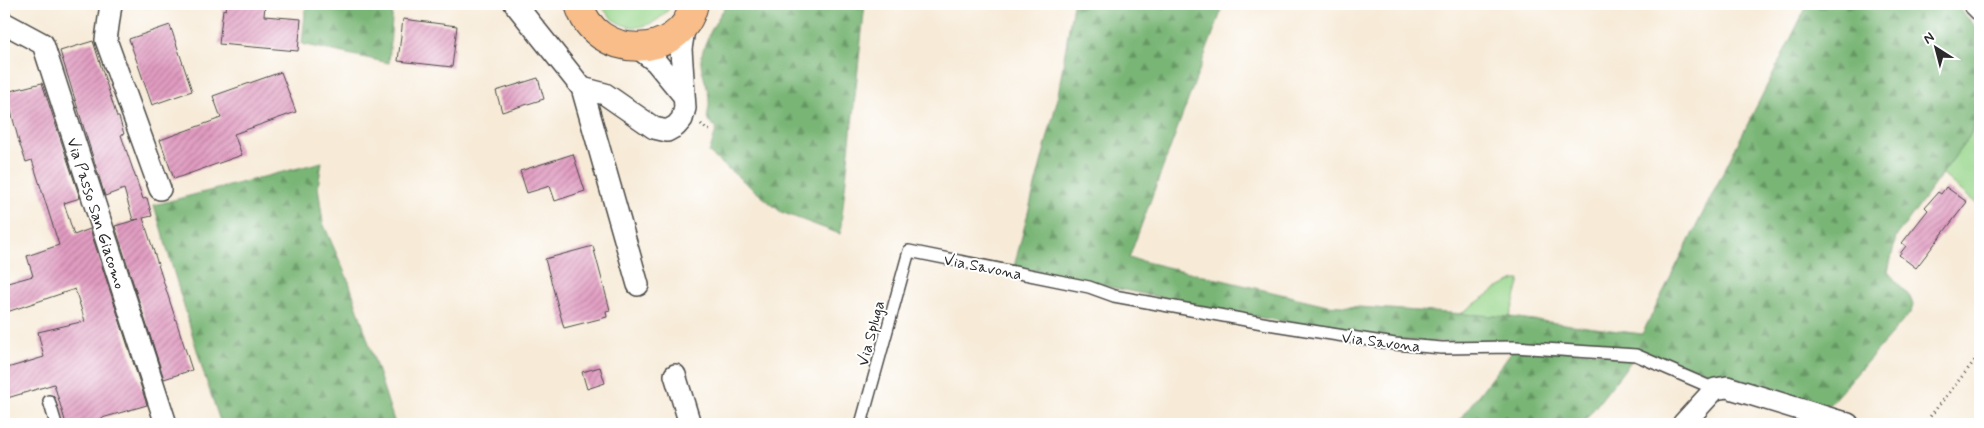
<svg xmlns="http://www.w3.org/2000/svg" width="1984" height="428" viewBox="0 0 1984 428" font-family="Mynerve,sans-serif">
<defs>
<pattern id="forest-firs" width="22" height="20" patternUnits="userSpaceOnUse" patternTransform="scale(1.25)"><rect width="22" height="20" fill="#79b676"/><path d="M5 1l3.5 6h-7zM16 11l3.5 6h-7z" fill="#639461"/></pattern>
<pattern id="building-hatch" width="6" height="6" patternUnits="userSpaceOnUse" patternTransform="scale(1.25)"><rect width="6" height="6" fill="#e19cc1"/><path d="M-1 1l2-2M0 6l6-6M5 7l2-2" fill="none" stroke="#b77f9d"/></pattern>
</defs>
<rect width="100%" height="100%" fill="#fff"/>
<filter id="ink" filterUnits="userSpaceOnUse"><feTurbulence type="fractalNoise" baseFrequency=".02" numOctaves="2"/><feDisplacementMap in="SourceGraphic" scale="10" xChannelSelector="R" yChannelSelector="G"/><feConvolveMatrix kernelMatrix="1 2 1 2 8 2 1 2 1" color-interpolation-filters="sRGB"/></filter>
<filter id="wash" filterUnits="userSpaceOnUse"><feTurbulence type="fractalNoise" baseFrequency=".0096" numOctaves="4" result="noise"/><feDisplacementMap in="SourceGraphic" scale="20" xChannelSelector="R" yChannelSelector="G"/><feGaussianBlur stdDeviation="1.12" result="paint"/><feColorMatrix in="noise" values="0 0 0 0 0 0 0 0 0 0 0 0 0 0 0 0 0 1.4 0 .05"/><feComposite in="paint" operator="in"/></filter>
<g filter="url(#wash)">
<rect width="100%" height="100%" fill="#f7ebd8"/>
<path fill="#97d58a" stroke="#61805a" d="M 601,4 L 672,4 C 655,33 617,36 601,4 Z
M 1980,114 L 1980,207 L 1942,174 L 1969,137 Z
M 1515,280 L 1520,280 L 1510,317 L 1460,314 L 1498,288 Z"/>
<path fill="url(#forest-firs)" stroke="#527050" d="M 306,4 L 393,4 L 389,63 L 302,44 Z
M 728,4 L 865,4 L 840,234 L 781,212 L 709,153 L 717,127 C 701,120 710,115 709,101 C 709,88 702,76 701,63 C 700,48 718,15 728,4 Z
M 1073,4 L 1224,4 L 1129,258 L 1327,305 L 1510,317 L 1642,334 L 1808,4 L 1955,4 L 1980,31 L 1980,114 L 1969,137 L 1896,237 L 1888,272 L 1910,297 L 1913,305 L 1911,312 L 1829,405 L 1634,351 L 1513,344 L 1416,341 L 1372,337 L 1234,313 L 1014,267 L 1057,101 Z
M 322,162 L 318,186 L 323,223 L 349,282 L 395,424 L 221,424 L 204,374 L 154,205 Z
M 1515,347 L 1636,355 L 1582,424 L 1456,424 Z"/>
<g id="blocks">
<path fill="url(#building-hatch)" d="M 227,4 L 265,4 L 264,16 L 301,19 L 298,51 L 219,44 L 223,9 L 226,10 Z
M 403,19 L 457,26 L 452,67 L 398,61 Z
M 170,25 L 192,91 L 152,105 L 129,39 Z
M 93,41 L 117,117 L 119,117 L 124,134 L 121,135 L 143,199 L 147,198 L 152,216 L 143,218 L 192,370 L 164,379 L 115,226 L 139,219 L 133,220 L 124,189 L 105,196 L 60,51 Z
M 281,72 L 296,112 L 234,134 L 242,155 L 174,179 L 160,140 L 221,118 L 213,96 Z
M 538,78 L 544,99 L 502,112 L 496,91 Z
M 42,83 L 80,198 L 64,203 L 74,235 L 90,229 L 147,405 L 102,418 L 104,424 L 66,424 L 54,384 L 4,399 L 4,369 L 44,357 L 38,332 L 85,321 L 75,289 L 4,313 L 4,284 L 33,276 L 27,256 L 59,245 L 32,160 L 26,162 L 19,142 L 6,92 Z
M 573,154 L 585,191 L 555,201 L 550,186 L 527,193 L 520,171 Z
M 1946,187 L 1967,202 L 1916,268 L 1899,255 L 1906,246 L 1902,243 L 1928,210 L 1925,207 L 1938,192 L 1941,194 Z
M 593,246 L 610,310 L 606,311 L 607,317 L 564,328 L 545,259 Z
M 600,367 L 605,383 L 587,389 L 582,372 Z"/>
</g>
</g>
<g filter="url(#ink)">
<use href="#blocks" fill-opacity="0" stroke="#4a4845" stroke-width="1"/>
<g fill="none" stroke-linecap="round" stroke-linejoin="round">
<g stroke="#4a4845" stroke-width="14">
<path id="service" d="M 49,401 L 56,424
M 861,424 L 909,251 L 1089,287 L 1114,296 L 1268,324 L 1395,344 L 1442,348 L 1515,347 L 1636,355 L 1715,389"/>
</g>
<g stroke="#4a4845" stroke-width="24">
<path id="minor" d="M 111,4 L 106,40 L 160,189
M 515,4 L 582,88 L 638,285
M 1974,4 L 1980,10
M 4,23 L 43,44 L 166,424
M 637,47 L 656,62 L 684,96
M 582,88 L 605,94 L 654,128 L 667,131 L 676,126 L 682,119 L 685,108 L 681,49 L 685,23
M 675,375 L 690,424
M 1683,424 L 1715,389 L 1727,387 L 1848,424"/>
</g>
<g stroke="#4a4845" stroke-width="30">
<path id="primary" d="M 579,4 C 594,60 681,62 694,4"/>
</g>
<path stroke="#4a4845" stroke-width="3" stroke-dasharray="1 4" stroke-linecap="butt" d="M 701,124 L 706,129 L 711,131
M 1924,424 L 1980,354"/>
<use href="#service" stroke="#fff" stroke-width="11"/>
<use href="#minor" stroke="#fff" stroke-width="21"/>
<use href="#primary" stroke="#f8bd88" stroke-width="28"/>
</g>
</g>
<g text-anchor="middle" stroke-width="4" stroke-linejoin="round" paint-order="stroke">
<g font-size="16" fill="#2b2b2b" stroke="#fff">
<text transform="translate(97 213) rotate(72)" y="6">Via Passo San Giacomo</text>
<text transform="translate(983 266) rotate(11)" y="6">Via Savona</text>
<text transform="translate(870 333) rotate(-75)" y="6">Via Spluga</text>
<text transform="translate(1381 341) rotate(7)" y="6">Via Savona</text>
</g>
</g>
<rect width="1984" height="428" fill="none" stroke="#fff" stroke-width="20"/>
<g transform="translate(1936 48) rotate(324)" stroke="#ffffff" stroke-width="4" paint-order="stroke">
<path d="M0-4L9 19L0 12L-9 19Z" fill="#2b2b2b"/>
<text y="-8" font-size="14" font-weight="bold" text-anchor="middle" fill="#2b2b2b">N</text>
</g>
</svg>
